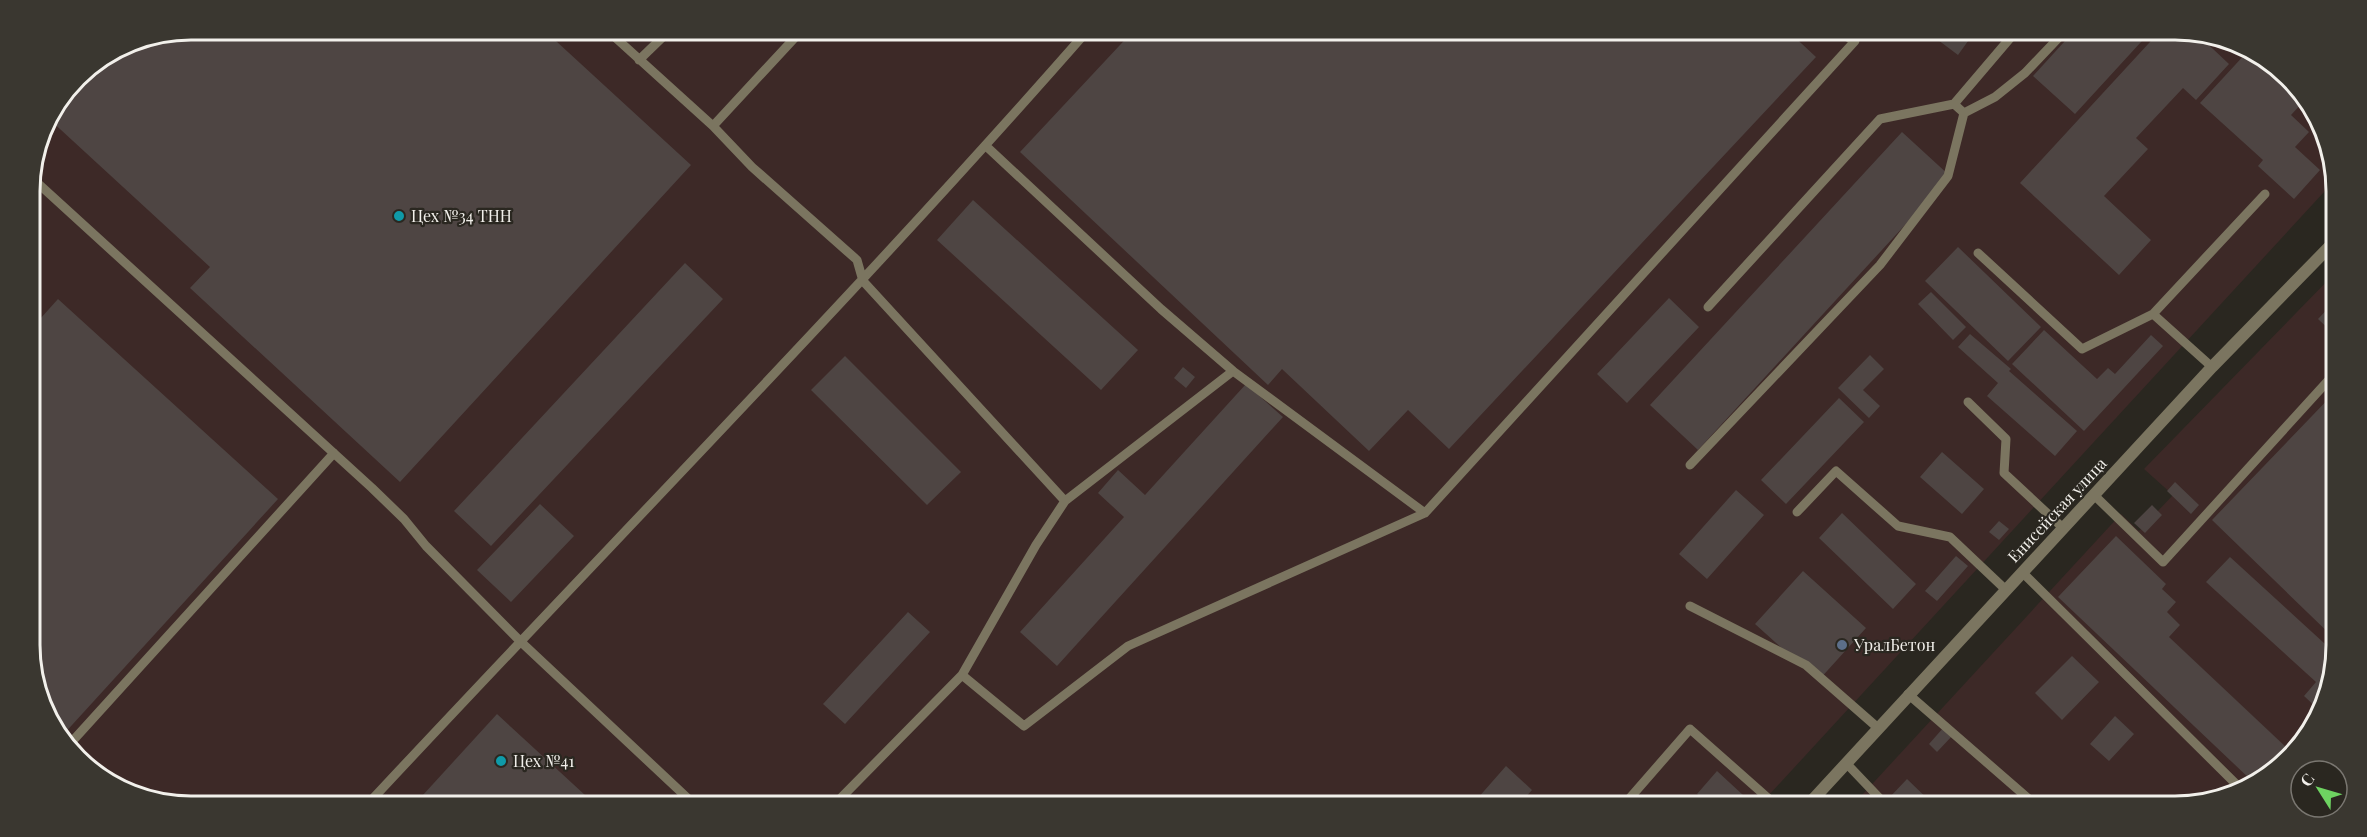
<svg xmlns="http://www.w3.org/2000/svg" width="2367" height="837" viewBox="0 0 2367 837" font-family="'Playfair Display',serif">
<rect width="100%" height="100%" fill="#2a2720"/>
<path fill="#3d2927" d="M 192,30 L 2175,30 L 2227,38 L 2297,85 L 2336,170 L 2336,179 L 1758,807 L 192,807 L 140,799 L 70,752 L 33,677 L 30,181 L 47,120 L 85,70 L 130,42 Z
M 2336,272 L 2337,645 L 2329,697 L 2274,773 L 2186,807 L 1851,807 L 2121,514 L 2139,531 L 2173,495 L 2144,469 Z"/>
<path fill="#4e4543" d="M 192,30 L 544,30 L 691,165 L 400,482 L 190,288 L 210,267 L 48,118 L 95,64 L 130,42 Z
M 1134,30 L 1787,30 L 1816,57 L 1449,449 L 1408,410 L 1369,451 L 1282,369 L 1268,385 L 1020,152 Z
M 1945,30 L 1976,30 L 1958,55 L 1938,40 Z
M 2075,30 L 2152,30 L 2075,114 L 2033,76 Z
M 2161,30 L 2196,33 L 2229,64 L 2196,100 L 2183,88 L 2136,138 L 2148,149 L 2104,196 L 2151,240 L 2119,275 L 2020,183 Z
M 2247,52 L 2297,85 L 2304,101 L 2291,115 L 2309,132 L 2295,147 L 2320,170 L 2294,199 L 2258,166 L 2263,160 L 2200,103 Z
M 1902,132 L 1950,176 L 1698,450 L 1650,405 Z
M 973,200 L 1138,350 L 1101,390 L 937,240 Z
M 31,230 L 41,240 L 31,250 Z
M 1958,247 L 2041,327 L 2008,361 L 1925,281 Z
M 685,263 L 723,299 L 491,546 L 454,511 Z
M 1931,292 L 1966,327 L 1953,340 L 1918,304 Z
M 1669,298 L 1699,327 L 1627,403 L 1597,374 Z
M 58,299 L 278,499 L 62,736 L 33,677 L 31,329 Z
M 2336,300 L 2336,336 L 2318,319 Z
M 2044,330 L 2097,379 L 2108,368 L 2115,374 L 2151,335 L 2163,346 L 2084,431 L 2012,364 Z
M 1970,334 L 2011,369 L 2009,371 L 2077,431 L 2055,456 L 1987,396 L 1998,383 L 1958,347 Z
M 1870,355 L 1884,369 L 1863,390 L 1880,406 L 1869,418 L 1838,388 Z
M 845,356 L 961,472 L 927,505 L 811,390 Z
M 1183,367 L 1195,377 L 1186,388 L 1174,378 Z
M 1246,384 L 1283,417 L 1057,666 L 1020,632 L 1124,517 L 1098,493 L 1118,470 L 1145,495 Z
M 2336,391 L 2337,641 L 2212,520 Z
M 1839,398 L 1864,422 L 1786,504 L 1761,480 Z
M 1942,452 L 1984,489 L 1962,514 L 1920,477 Z
M 2175,482 L 2199,505 L 2191,514 L 2167,491 Z
M 1736,490 L 1764,515 L 1707,579 L 1679,554 Z
M 540,504 L 574,536 L 511,602 L 477,570 Z
M 2152,505 L 2162,515 L 2145,533 L 2134,523 Z
M 1842,513 L 1916,584 L 1893,609 L 1819,538 Z
M 1999,521 L 2009,529 L 1999,540 L 1989,532 Z
M 2116,536 L 2166,584 L 2162,589 L 2176,602 L 2167,612 L 2180,625 L 2169,637 L 2290,751 L 2274,773 L 2252,781 L 2058,597 Z
M 1956,556 L 1968,566 L 1937,601 L 1925,591 Z
M 2230,557 L 2336,654 L 2329,697 L 2319,710 L 2304,696 L 2316,682 L 2206,582 Z
M 1803,571 L 1866,628 L 1818,681 L 1755,624 Z
M 908,612 L 930,632 L 845,724 L 823,704 Z
M 2072,656 L 2099,682 L 2062,720 L 2035,693 Z
M 497,714 L 598,807 L 412,807 Z
M 2115,716 L 2134,734 L 2109,761 L 2090,744 Z
M 1944,727 L 1953,735 L 1937,752 L 1929,744 Z
M 1506,766 L 1532,790 L 1517,807 L 1470,807 Z
M 1717,771 L 1756,807 L 1703,807 L 1707,802 L 1697,794 Z
M 1907,779 L 1936,807 L 1898,807 L 1889,798 Z"/>
<g fill="none" stroke-linecap="round" stroke-linejoin="round">
<path stroke="#7b7560" stroke-width="9" d="M 607,30 L 713,126 L 752,167 L 857,260 L 863,281 L 1065,501 L 1233,371 L 1425,513
M 639,60 L 670,30
M 1954,104 L 2017,30
M 713,126 L 802,30
M 986,146 L 1161,309 L 1233,371
M 31,177 L 372,488 L 404,519 L 426,546 L 520,641 L 697,807
M 1978,253 L 2082,349 L 2153,314 L 2212,367
M 1708,307 L 1880,119 L 1954,104 L 1964,113 L 1995,97 L 2025,73 L 2066,30
M 2153,314 L 2265,194
M 1968,402 L 2006,439 L 2004,473 L 2063,528
M 1690,465 L 1880,265 L 1948,176 L 1964,113
M 2094,495 L 2163,562 L 2336,372
M 1797,512 L 1836,471 L 1898,526 L 1950,537 L 2006,590
M 2022,572 L 2239,787
M 1690,606 L 1806,665 L 1878,728
M 962,675 L 1036,545 L 1065,501
M 1908,694 L 2038,807
M 68,746 L 334,453
M 1846,763 L 1888,807
M 365,807 C 606,548 855,296 1088,30
M 832,807 L 962,675 L 1024,726 L 1128,646 L 1425,513 L 1855,41 L 1835,30
M 1622,807 L 1690,729 L 1778,807"/>
<path stroke="#7b7560" stroke-width="12" d="M 1806,807 L 2212,367 L 2336,240"/>
</g>
<g fill="#0f9aa8" stroke="#2a2720" stroke-width="2">
<circle cx="399" cy="216" r="6"/>
<circle cx="501" cy="761" r="6"/>
</g>
<circle fill="#5c6f8a" stroke="#2a2720" stroke-width="2" cx="1842" cy="645" r="6"/>
<g text-anchor="middle" stroke-width="4.5" stroke-linejoin="round" paint-order="stroke">
<g font-size="16" fill="#f2f0eb" stroke="#2a2720" text-anchor="start">
<text x="411" y="222">Цех №34 ТНН</text>
<text x="1854" y="651">УралБетон</text>
<text x="513" y="767">Цех №41</text>
</g>
<g font-size="16" fill="#f2f0eb" stroke="#2a2720">
<text transform="translate(2057 510) rotate(-47)" y="6">Енисейская улица</text>
</g>
</g>
<path d="M0 0H2367V837H0ZM191 40H2175A151 151 0 0 1 2326 191V645A151 151 0 0 1 2175 796H191A151 151 0 0 1 40 645V191A151 151 0 0 1 191 40Z" fill="#3a3730" fill-rule="evenodd"/>
<path fill="none" stroke="#f2f0eb" stroke-width="3" d="M191 40H2175A151 151 0 0 1 2326 191V645A151 151 0 0 1 2175 796H191A151 151 0 0 1 40 645V191A151 151 0 0 1 191 40Z"/>
<g transform="translate(2319 789) rotate(307)"><circle r="28" fill="#2a2720" stroke="#7a7771" stroke-width="1.5"/>
<path d="M0-4.5L10 22L0 15L-10 22Z" fill="#6ed361"/>
<text y="-9" font-size="16" font-weight="bold" text-anchor="middle" fill="#f2f0eb">С</text>
</g>
</svg>
